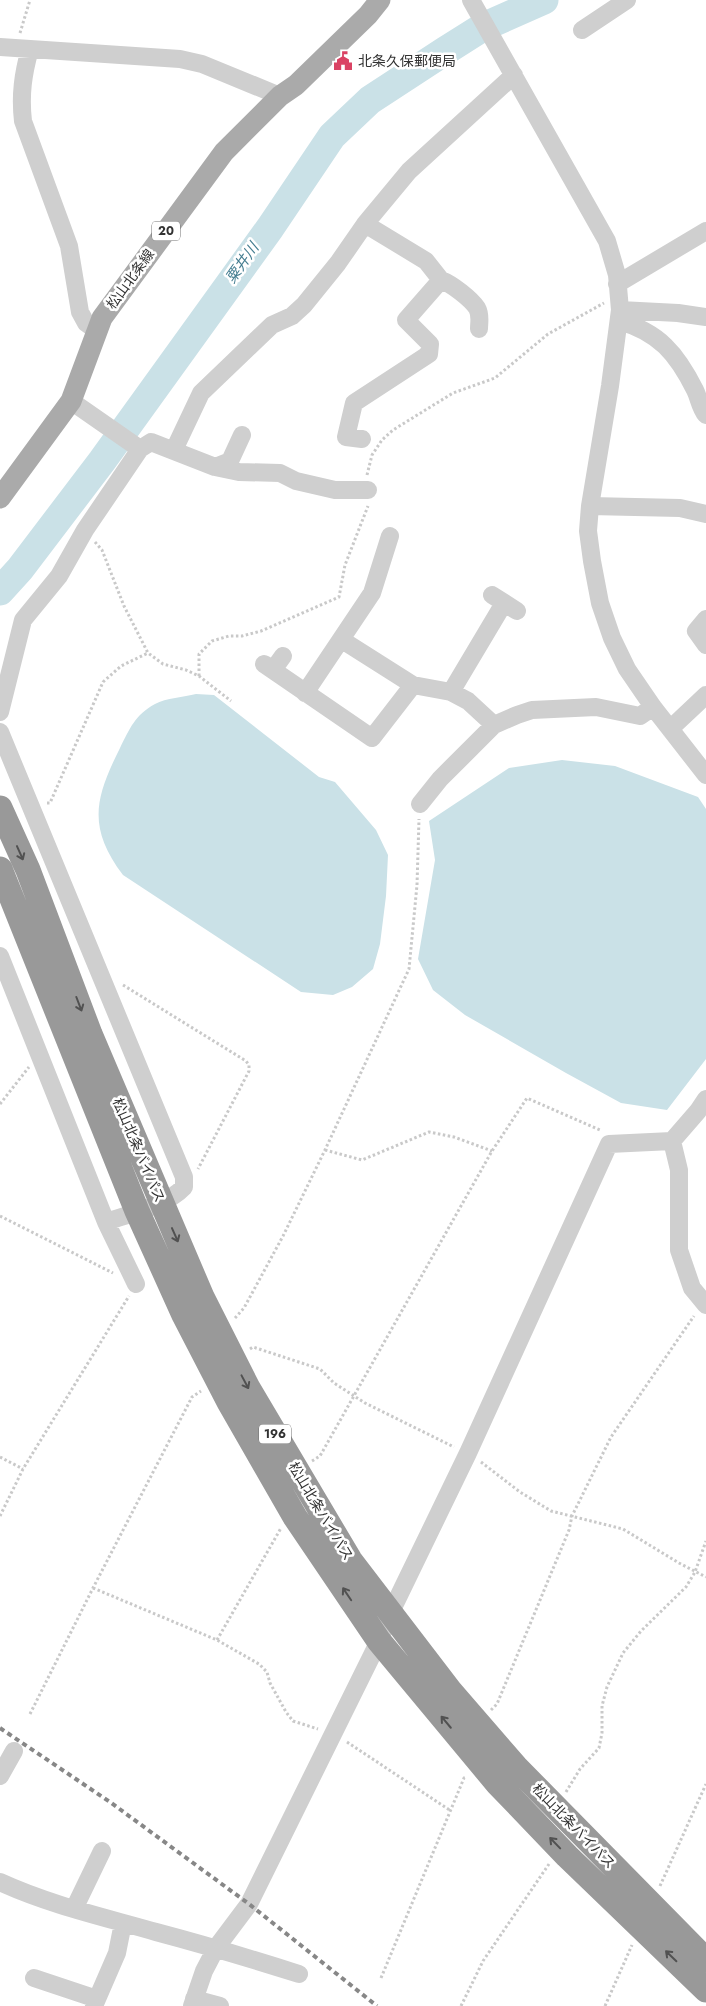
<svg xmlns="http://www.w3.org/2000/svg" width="706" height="2006" viewBox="0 0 706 2006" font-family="Jost,'Noto Sans JP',sans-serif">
<rect width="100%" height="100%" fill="#fff"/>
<path fill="#cae1e7" d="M 196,694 L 214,695 L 319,777 L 335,782 L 376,830 L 388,855 L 386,896 L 380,944 L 373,969 L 352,987 L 333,995 L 301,992 L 123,875 C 87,827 95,798 120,748 C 130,728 135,715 155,704 C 166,698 184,697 196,694 Z
M 562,760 L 615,766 L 698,797 L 706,809 L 706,1059 L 667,1110 L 621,1103 L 566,1073 L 465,1015 L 433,990 L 418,959 L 435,860 L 429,821 L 509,768 Z"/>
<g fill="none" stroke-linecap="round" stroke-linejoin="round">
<path stroke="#cae1e7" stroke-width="29" d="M 0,591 L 20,569 L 102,461 L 270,228 L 332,136 L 370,100 L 445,51 L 483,27 L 544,0"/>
<path stroke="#c9c9c9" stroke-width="3" stroke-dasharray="2.5 2.5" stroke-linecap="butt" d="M 20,33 L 30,0
M 367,475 L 372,455 L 382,440 L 393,430 L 453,393 L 495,378 L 548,334 L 604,303
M 95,542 L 102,550 L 124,606 L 148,653 L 163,664 L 186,670 L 199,676 L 231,701
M 199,676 L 199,654 L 212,641 L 229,636 L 242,636 L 261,631 L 339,597 L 345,565 L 368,506
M 47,803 L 50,803 L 103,682 L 121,666 L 148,653
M 123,985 L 246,1061 L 249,1065 L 249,1071 L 198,1169
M 0,1104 L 29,1067
M 325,1150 L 362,1160 L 429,1132 L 454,1137 L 492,1151
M 0,1216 L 113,1273
M 235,1318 L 244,1308 L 283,1236 L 325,1150 L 409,969 L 417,885 L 419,819
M 250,1349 L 253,1347 L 320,1369 L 334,1383 L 365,1403 L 454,1447
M 0,1457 L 23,1469
M 312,1461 L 320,1456 L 492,1151 L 527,1098 L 600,1130
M 481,1462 L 520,1492 L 551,1511 L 623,1529 L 679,1563 L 706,1577
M 0,1516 L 23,1469 L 129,1296
M 93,1588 L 217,1640 L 259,1664 L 267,1672 L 270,1683 L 286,1712 L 293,1721 L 318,1729
M 217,1640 L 281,1528
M 491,1710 L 497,1704 L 569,1530 L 572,1516 L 611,1437 L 694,1316
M 30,1714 L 93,1588 L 192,1397 L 201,1391
M 347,1742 L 451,1811
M 566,1792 L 580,1769 L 599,1748 L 602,1733 L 602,1706 L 607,1687 L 623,1653 L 641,1631 L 686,1587 L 695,1572 L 706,1541
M 660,1886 L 706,1784
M 381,1978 L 464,1778 L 467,1777
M 461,2006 L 483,1961 L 549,1864
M 605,2006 L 632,1945"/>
<path stroke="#cfcfcf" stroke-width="18" d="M 471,0 L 607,241 L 617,275 L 620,310 L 610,386 L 590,506 L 588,531 L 592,561 L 600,603 L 612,638 L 627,669 L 653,707 L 706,775
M 582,30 L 627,0
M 0,47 L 180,59 L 202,64 L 280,96
M 30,49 C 23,74 20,95 23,121 L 69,246 L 80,312 L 86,323 L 97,331
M 441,280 C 452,284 471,299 477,308 C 481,315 479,322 479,329
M 617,284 L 706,231
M 620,310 L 678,313 L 706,317
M 619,321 C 659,332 677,354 695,390 C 699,398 700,408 706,415
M 71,401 L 140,449
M 362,439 L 346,437 L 354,403 L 429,354 L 430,344 L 406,320 L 441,280 L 426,261 L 365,224
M 174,450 L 201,393 L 272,325 L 292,316 L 304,305 L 338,263 L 365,224 L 409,171 L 514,75
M 215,467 L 230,461 L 242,435
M 590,506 L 680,508 L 706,514
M 492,595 L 517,611
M 706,619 L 696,631 L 706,645
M 342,640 L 413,685
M 264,664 L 372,738 L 413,685 L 451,692 L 468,701 L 494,725
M 273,670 L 283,656
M 451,692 L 504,603
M 305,693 L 372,593 L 390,536
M 0,712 L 23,620 L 59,576 L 85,530 L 140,449 L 151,442 L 215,467 L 239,472 L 280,473 L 296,481 L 335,490 L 368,490
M 670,729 L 706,695
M 0,732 L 184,1177 L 184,1187 C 166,1206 131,1213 106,1222
M 420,804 L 440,779 L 494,725 L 517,715 L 532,710 L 596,707 L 640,716 L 653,707
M 0,956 L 106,1222 L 136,1284
M 672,1141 L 679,1170 L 679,1250 L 692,1288 L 706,1305
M 0,1776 L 14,1751
M 0,1882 C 50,1905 104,1917 156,1932 C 205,1945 252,1959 299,1974
M 74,1909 L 102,1851
M 34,1978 L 97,1999
M 194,1999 L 220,2006
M 94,2006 L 117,1953 L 123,1923
M 192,2006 L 204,1971 L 216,1948 L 249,1904 L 379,1641 L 390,1614 L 468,1453 L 609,1144 L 672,1141 L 698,1111 L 706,1099"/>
<path stroke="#aaa" stroke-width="21" d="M 0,498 L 71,401 L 102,318 L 224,152 L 280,96 L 296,85 L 368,15 L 380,0"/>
<path stroke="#999" stroke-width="25" d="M 0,808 L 28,870 L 90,1034 L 202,1297 L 248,1388 L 350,1560 L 451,1692 L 516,1767 L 706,1960
M 0,869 L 137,1211 L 184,1315 L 229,1402 L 295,1517 L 379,1641 L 497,1783 L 567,1856 L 706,1990"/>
<path stroke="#878787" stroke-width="4" stroke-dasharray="5 4" stroke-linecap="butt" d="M 0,1728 L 110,1802 L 249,1904 L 377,2006"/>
</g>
<defs><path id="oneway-shaft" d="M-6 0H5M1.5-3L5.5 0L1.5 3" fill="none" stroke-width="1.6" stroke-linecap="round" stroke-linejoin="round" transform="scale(1.25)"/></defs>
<g stroke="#515151">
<use href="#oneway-shaft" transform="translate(20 853) rotate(66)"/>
<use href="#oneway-shaft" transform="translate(79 1004) rotate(69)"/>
<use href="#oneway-shaft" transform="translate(175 1235) rotate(66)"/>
<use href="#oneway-shaft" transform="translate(245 1382) rotate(62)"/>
<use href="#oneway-shaft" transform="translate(347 1594) rotate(-124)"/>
<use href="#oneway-shaft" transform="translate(446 1722) rotate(-130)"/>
<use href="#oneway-shaft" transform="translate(555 1843) rotate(-134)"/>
<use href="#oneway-shaft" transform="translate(671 1956) rotate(-136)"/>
</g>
<defs>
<g id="civic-bare" transform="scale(1.5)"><path d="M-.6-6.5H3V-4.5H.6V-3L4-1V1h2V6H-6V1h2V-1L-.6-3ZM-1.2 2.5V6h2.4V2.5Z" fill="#da4364" stroke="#fff" stroke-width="2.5" paint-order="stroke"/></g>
</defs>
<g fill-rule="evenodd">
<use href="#civic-bare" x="343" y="61"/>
</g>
<g text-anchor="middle" stroke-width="5" stroke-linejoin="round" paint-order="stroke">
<g fill="#fff" stroke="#707070" stroke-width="1">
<rect x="152" y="221.5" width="28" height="19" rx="4"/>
<rect x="259" y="1424.5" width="32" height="19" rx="4"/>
</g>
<g font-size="12" font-weight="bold" fill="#323232">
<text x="166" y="235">20</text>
<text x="275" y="1438">196</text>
</g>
<g font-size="14" fill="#323232" stroke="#fff" text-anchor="start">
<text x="358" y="66">北条久保郵便局</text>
</g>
<g font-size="14" fill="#323232" stroke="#fff">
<text transform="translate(130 279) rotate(-54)" y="5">松山北条線</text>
<text transform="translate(139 1150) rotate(67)" y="5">松山北条バイパス</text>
<text transform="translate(321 1511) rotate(59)" y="5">松山北条バイパス</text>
<text transform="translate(574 1826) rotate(46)" y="5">松山北条バイパス</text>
</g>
<g font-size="15" font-style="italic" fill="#447d90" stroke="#fff">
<text transform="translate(242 263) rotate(-55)" y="5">粟井川</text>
</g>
</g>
</svg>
